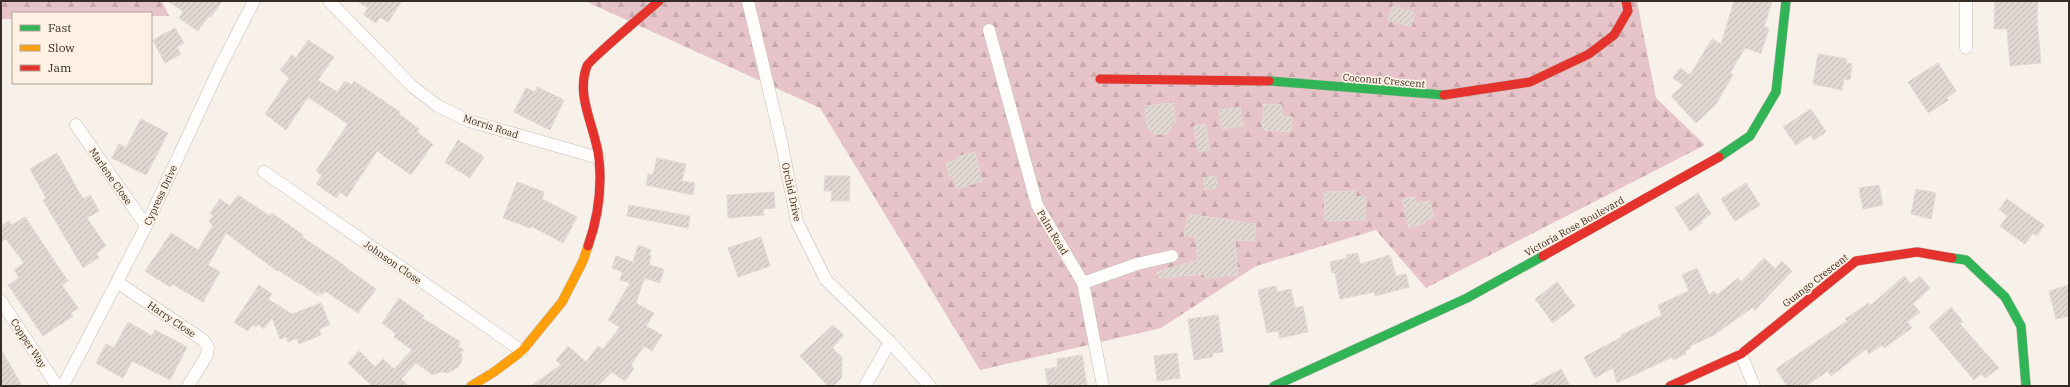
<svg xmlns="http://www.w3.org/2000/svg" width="2070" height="387" viewBox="0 0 2070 387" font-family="'IBM Plex Serif',serif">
<defs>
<pattern id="forest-firs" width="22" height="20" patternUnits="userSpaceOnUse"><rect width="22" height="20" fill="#e7c4ca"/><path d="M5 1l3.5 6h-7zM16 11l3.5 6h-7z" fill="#c7a9ad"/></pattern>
<pattern id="building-hatch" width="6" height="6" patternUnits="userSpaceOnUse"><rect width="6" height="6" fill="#e1d7d3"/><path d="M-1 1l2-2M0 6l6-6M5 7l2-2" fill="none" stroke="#c2b9b5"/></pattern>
</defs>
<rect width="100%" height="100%" fill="#f8f1ea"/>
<path fill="url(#forest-firs)" d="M 1,1 L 162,1 L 169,16 L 151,16 L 151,13 L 13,13 L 13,19 L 1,19 Z
M 585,1 L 1637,1 L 1656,98 L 1705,145 L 1426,288 L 1376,230 L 1256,266 L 1161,328 L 980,370 L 820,108 Z"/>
<path fill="url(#building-hatch)" stroke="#e2d9d5" d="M 168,1 L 222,1 L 211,17 L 209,16 L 198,31 L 179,18 L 183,11 Z
M 357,1 L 402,1 L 388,22 L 380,17 L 376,23 L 364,15 L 368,8 Z
M 1734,1 L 1772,1 L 1764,27 L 1769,28 L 1761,53 L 1745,48 L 1730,73 L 1733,75 L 1716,104 L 1696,123 L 1671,96 L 1683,85 L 1673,78 L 1680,68 L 1690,75 L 1712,39 L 1721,44 Z
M 1995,1 L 2038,1 L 2037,19 L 2041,63 L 2010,66 L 2007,29 L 1994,29 Z
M 1393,6 L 1415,13 L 1411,27 L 1388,20 Z
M 175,28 L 184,43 L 177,47 L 181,54 L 165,63 L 153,40 Z
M 308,40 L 334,57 L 318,80 L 337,92 L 345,81 L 352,85 L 354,81 L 400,112 L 399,114 L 419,129 L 417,132 L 433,144 L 411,175 L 377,151 L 347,197 L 340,192 L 336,198 L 316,184 L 322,175 L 316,171 L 348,124 L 308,97 L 286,130 L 265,114 L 289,78 L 280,70 L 292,55 L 296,58 Z
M 1818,54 L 1847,59 L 1846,63 L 1852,64 L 1850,80 L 1844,79 L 1842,90 L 1813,84 Z
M 1938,63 L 1956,91 L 1946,98 L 1949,100 L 1928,113 L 1908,82 Z
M 537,87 L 564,100 L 550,130 L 514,112 L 526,88 L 535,92 Z
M 1173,103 L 1175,122 L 1167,134 L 1154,134 L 1147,127 L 1145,106 Z
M 1264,104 L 1282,105 L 1282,116 L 1292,117 L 1291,132 L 1262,130 Z
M 1240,107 L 1243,126 L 1222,129 L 1219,110 Z
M 1811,109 L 1826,132 L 1814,140 L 1811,135 L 1796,145 L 1783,127 Z
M 141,119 L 168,133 L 146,175 L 112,158 L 119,144 L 126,148 Z
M 1206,124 L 1209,150 L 1198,152 L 1194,126 Z
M 458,140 L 484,157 L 470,178 L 445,162 Z
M 975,152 L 982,181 L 957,189 L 953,177 L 950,178 L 946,163 L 957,160 L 957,157 Z
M 57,153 L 83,199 L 90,195 L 99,211 L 87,218 L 106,246 L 96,253 L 99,257 L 83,268 L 43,200 L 46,198 L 30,169 Z
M 657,158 L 686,164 L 682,181 L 695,183 L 693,195 L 646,185 L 648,174 L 653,175 Z
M 825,176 L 850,176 L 849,201 L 831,201 L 832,191 L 824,191 Z
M 1216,176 L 1217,188 L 1205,190 L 1203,178 Z
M 517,182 L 544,192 L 542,199 L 577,217 L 563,243 L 531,226 L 530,228 L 503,218 Z
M 1746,183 L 1760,205 L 1735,221 L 1721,199 Z
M 1879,185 L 1883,205 L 1863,209 L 1859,188 Z
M 1916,189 L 1936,193 L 1931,219 L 1911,214 Z
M 1355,191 L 1356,197 L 1365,196 L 1366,220 L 1325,221 L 1324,192 Z
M 774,192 L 775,208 L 763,209 L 764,215 L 728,218 L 727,195 Z
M 1698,193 L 1711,214 L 1701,221 L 1702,223 L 1690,231 L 1675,208 Z
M 238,195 L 270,216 L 272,213 L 303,235 L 302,237 L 344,265 L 344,266 L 376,289 L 358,313 L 325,291 L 322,295 L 316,290 L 319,296 L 278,270 L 277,271 L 226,233 L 208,265 L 220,272 L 203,302 L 172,284 L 170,287 L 145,271 L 171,233 L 198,250 L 213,225 L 209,222 L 213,216 L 210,213 L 220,199 L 230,206 Z
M 1415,197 L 1416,204 L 1430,201 L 1434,218 L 1425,220 L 1425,223 L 1409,228 L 1402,199 Z
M 2007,199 L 2044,225 L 2037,236 L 2033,233 L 2025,244 L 2000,226 L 2008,216 L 1999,210 Z
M 629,205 L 690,216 L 688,228 L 627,216 Z
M 1188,214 L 1256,224 L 1254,241 L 1235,240 L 1238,275 L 1205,278 L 1204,274 L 1159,278 L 1157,272 L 1198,260 L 1196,237 L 1184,236 Z
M 25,217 L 68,281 L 62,285 L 78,308 L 71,313 L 73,316 L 43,336 L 8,285 L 19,278 L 14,270 L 24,263 L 6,239 L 1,242 L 1,226 L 9,221 L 12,225 Z
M 761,237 L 770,266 L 738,277 L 728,248 Z
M 638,245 L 651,250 L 649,255 L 651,256 L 649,265 L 664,269 L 660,283 L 644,278 L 636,303 L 654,313 L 646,326 L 662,335 L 652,351 L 644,346 L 631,365 L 634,368 L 625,381 L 612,372 L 598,386 L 531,386 L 561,365 L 556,360 L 568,346 L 586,362 L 598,346 L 603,349 L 620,327 L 608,320 L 630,283 L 620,280 L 622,272 L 612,268 L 616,256 L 633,262 Z
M 1358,253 L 1360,264 L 1390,255 L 1396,276 L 1406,274 L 1409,287 L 1375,296 L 1374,292 L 1340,299 L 1335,273 L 1332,273 L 1330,262 L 1347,258 L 1346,255 Z
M 1764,258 L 1775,269 L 1782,261 L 1792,271 L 1755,310 L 1753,307 L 1714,335 L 1690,346 L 1691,348 L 1685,351 L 1686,354 L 1673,360 L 1672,357 L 1617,383 L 1613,368 L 1595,378 L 1584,357 L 1622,337 L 1621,335 L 1662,315 L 1658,305 L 1689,291 L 1682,275 L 1697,268 L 1709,295 L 1714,291 L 1717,295 L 1738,278 L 1741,282 Z
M 1904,276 L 1911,284 L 1920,276 L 1930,288 L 1913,304 L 1920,312 L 1907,322 L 1912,328 L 1884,348 L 1882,345 L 1869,354 L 1866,349 L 1831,376 L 1828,371 L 1806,386 L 1787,386 L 1776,369 L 1847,321 L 1845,319 L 1869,303 L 1870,306 Z
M 1557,282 L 1575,306 L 1553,323 L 1535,299 Z
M 259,285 L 272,294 L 268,299 L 292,314 L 321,303 L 330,325 L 319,329 L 321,335 L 299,344 L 297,338 L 288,342 L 286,337 L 280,339 L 272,318 L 264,329 L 258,324 L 256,327 L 252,325 L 248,331 L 234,322 Z
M 2069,285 L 2069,316 L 2056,319 L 2049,291 Z
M 1276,286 L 1277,292 L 1291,289 L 1295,308 L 1303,306 L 1308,332 L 1280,338 L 1278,331 L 1267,333 L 1258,290 Z
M 399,298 L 424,316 L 422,318 L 461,342 L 458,346 L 464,350 L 461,353 L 462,360 L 458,367 L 448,373 L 439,372 L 437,374 L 435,373 L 433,375 L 416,363 L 401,379 L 409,386 L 372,386 L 348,363 L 359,351 L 375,367 L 383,359 L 394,369 L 412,350 L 394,337 L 396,334 L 382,323 Z
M 1951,307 L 1963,322 L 1960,324 L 1999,368 L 1985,378 L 1981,374 L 1974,380 L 1929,327 Z
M 1218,315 L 1223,352 L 1212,353 L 1213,357 L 1194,360 L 1188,319 Z
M 128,322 L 152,336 L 155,330 L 187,347 L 170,380 L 132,361 L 123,378 L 96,363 L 106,344 L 114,348 Z
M 833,325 L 844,335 L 832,348 L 842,357 L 842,377 L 833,386 L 828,386 L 800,356 Z
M 1,349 L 22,386 L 1,386 Z
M 1177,353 L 1180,378 L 1157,381 L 1154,356 Z
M 1082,355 L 1087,386 L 1048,386 L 1045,369 L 1058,367 L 1057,359 Z
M 1561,369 L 1570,386 L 1530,386 Z"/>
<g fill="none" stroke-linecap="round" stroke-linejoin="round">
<g stroke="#c3bcb5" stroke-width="13">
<path id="street" d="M 329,1 L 413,87 L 438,106 L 469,121 L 599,158
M 748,1 L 782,145 L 797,222 L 826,280 L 890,342 L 930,386
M 989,30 L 1037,205 L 1083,283 L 1103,386
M 1966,48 L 1966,1
M 76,125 L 146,226
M 264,172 L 522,351
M 117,282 L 203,340 L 208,347 L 207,355 L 188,386
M 1083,283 L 1137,264 L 1172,256
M 1,301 L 57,386
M 1741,354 L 1754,386
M 63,386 L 146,226 L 220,67 L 254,1
M 865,386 L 890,342"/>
</g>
<g stroke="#c3bcb5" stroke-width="10">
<path id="fast" d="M 1269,81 L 1444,95
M 1719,157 L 1750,136 L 1776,92 L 1786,1
M 1952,258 L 1966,260 L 2005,297 L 2021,326 L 2026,386
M 1274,386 L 1467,298 L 1543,256"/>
</g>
<g stroke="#c3bcb5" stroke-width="10">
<path id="slow" d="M 471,386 L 494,372 L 522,351 L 562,302 L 583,261 L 588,246"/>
</g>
<g stroke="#c3bcb5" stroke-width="10">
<path id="jam" d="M 1100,79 L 1269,81
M 1444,95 L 1530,82 L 1589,54 L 1614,35 L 1628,11 L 1626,1
M 588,246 C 598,218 602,188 599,159 C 596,128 575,97 587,66 C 590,59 648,11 659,1
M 1543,256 L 1719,157
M 1670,386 L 1741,354 L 1856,261 L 1917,252 L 1952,258"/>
</g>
<use href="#street" stroke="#fefdfc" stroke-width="12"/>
<use href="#fast" stroke="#30b455" stroke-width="9"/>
<use href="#slow" stroke="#ff9f0a" stroke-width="9"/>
<use href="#jam" stroke="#e5322d" stroke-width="9"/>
</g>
<g text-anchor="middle" stroke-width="3.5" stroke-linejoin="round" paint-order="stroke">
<g font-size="10" fill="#362e26" stroke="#fef1e4">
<text transform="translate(1384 80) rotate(5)" y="4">Coconut Crescent</text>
<text transform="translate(491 126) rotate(18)" y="4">Morris Road</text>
<text transform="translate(111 176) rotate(55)" y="4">Marlene Close</text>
<text transform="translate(792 192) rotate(78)" y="4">Orchid Drive</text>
<text transform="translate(160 195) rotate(-65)" y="4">Cypress Drive</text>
<text transform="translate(1574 226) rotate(-29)" y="4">Victoria Rose Boulevard</text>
<text transform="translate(1053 232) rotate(59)" y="4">Palm Road</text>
<text transform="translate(393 262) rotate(35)" y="4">Johnson Close</text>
<text transform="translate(1815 280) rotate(-38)" y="4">Guango Crescent</text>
<text transform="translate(172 319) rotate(34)" y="4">Harry Close</text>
<text transform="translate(29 343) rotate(57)" y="4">Copper Way</text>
</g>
</g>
<rect width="2070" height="387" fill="none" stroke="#362e26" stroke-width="4"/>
<rect x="12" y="12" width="140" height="72" fill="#fef1e4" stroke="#aea398"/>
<rect x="20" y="25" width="20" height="6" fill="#30b455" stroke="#aea398"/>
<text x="48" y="32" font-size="12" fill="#362e26">Fast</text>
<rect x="20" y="45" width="20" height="6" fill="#ff9f0a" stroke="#aea398"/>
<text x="48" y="52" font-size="12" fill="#362e26">Slow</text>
<rect x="20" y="65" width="20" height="6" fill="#e5322d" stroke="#aea398"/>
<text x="48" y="72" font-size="12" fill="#362e26">Jam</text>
</svg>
